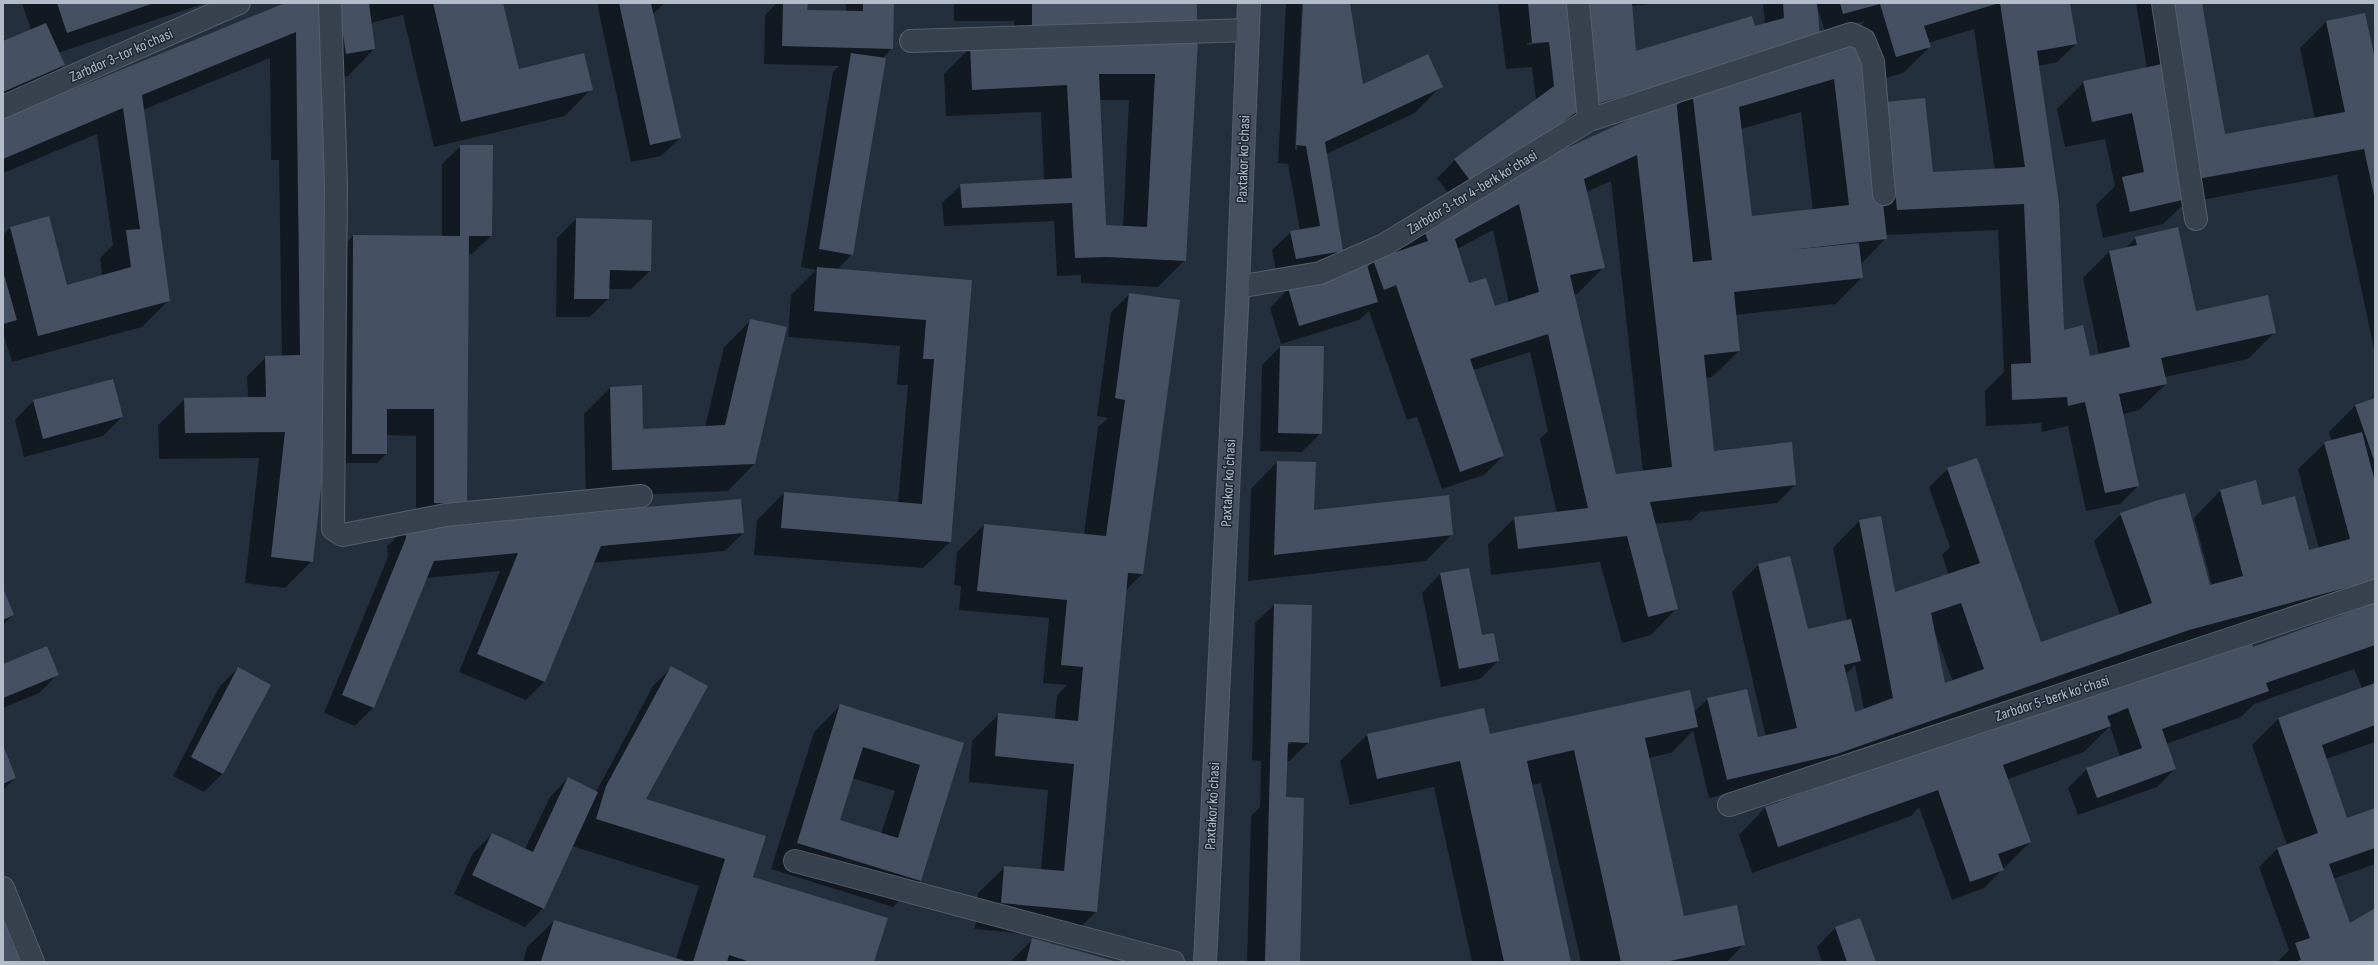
<svg xmlns="http://www.w3.org/2000/svg" width="2378" height="965" viewBox="0 0 2378 965" font-family="'Sofia Sans Condensed',sans-serif">
<rect width="100%" height="100%" fill="#242f3e"/>
<path fill="#0007" fill-rule="evenodd" d="M 22,3 L 205,3 L 58,53 L 64,65 L 37,91 L 3,106 L 3,42 L 31,30 Z
M 288,3 L 502,3 L 518,70 L 591,89 L 565,116 L 434,147 L 403,15 L 370,23 L 374,49 L 348,76 L 326,79 L 328,261 L 353,236 L 442,237 L 442,164 L 461,146 L 491,236 L 472,254 L 468,254 L 466,503 L 416,522 L 416,436 L 386,435 L 386,454 L 377,463 L 343,463 L 326,435 L 312,561 L 285,588 L 245,583 L 259,458 L 159,459 L 158,425 L 185,399 L 248,398 L 247,376 L 266,357 L 282,357 L 279,160 L 271,160 L 270,58 L 143,110 L 169,300 L 142,327 L 12,362 L 3,333 L 3,235 L 10,228 L 67,286 L 102,276 L 100,258 L 113,245 L 97,134 L 3,173 L 3,119 Z
M 597,3 L 665,3 L 653,14 L 680,138 L 661,156 L 631,162 Z
M 777,3 L 807,3 L 806,11 L 846,12 L 846,3 L 893,3 L 892,48 L 882,59 L 852,254 L 837,270 L 971,280 L 950,542 L 923,568 L 754,555 L 757,520 L 784,493 L 898,503 L 908,385 L 897,385 L 900,346 L 788,337 L 791,295 L 816,270 L 801,267 L 833,72 L 839,66 L 764,64 L 765,15 Z
M 954,3 L 1196,3 L 1185,260 L 1158,287 L 1081,283 L 1081,275 L 1057,276 L 1054,221 L 944,226 L 942,203 L 961,185 L 1044,181 L 1041,112 L 946,116 L 944,74 L 971,47 L 1014,45 L 1014,21 L 954,21 ZM 1099,100 L 1129,100 L 1123,227 L 1105,226 Z
M 1286,3 L 1302,3 L 1295,150 L 1297,150 L 1304,3 L 1349,3 L 1362,85 L 1441,86 L 1415,113 L 1326,154 L 1342,250 L 1324,269 L 1277,277 L 1272,250 L 1291,232 L 1300,230 L 1288,164 L 1278,163 Z
M 1498,3 L 1661,3 L 1631,6 L 1636,52 L 1754,28 L 1765,24 L 1763,3 L 2069,3 L 2076,44 L 2057,62 L 2039,66 L 2063,331 L 2089,357 L 2099,355 L 2083,278 L 2109,252 L 2125,248 L 2136,238 L 2195,312 L 2275,332 L 2248,359 L 2165,377 L 2166,384 L 2139,410 L 2123,414 L 2138,486 L 2120,504 L 2086,511 L 2068,426 L 2042,432 L 2041,423 L 1986,426 L 1985,391 L 2004,372 L 1998,230 L 1886,235 L 1886,238 L 1861,264 L 1862,277 L 1836,304 L 1735,315 L 1739,351 L 1712,377 L 1705,378 L 1714,452 L 1795,485 L 1777,503 L 1700,512 L 1692,520 L 1655,524 L 1677,608 L 1651,635 L 1622,643 L 1600,562 L 1491,575 L 1488,544 L 1515,518 L 1557,513 L 1540,439 L 1548,431 L 1530,352 L 1473,370 L 1503,456 L 1484,475 L 1442,489 L 1417,417 L 1407,420 L 1369,311 L 1359,320 L 1281,344 L 1270,308 L 1288,289 L 1367,268 L 1373,261 L 1396,252 L 1423,225 L 1667,103 L 1570,130 L 1456,204 L 1437,178 L 1455,160 L 1536,101 L 1532,67 L 1506,69 ZM 1816,3 L 1825,32 L 1865,21 L 1854,32 L 1819,38 ZM 1974,29 L 1995,170 L 1932,173 L 1869,83 L 1903,73 L 1930,47 L 1928,43 ZM 1549,40 L 1549,42 L 1527,45 L 1527,43 ZM 1688,95 L 1676,107 L 1675,99 ZM 1801,112 L 1813,210 L 1751,218 L 1741,129 ZM 1611,181 L 1643,472 L 1615,475 L 1574,295 L 1577,294 L 1604,267 L 1586,192 ZM 1493,230 L 1509,303 L 1494,308 L 1469,284 L 1457,249 Z
M 2136,3 L 2201,3 L 2224,135 L 2315,119 L 2300,48 L 2326,22 L 2375,63 L 2375,353 L 2337,175 L 2185,203 L 2163,224 L 2103,238 L 2096,205 L 2115,186 L 2105,139 L 2065,147 L 2057,109 L 2084,82 L 2147,68 Z
M 576,219 L 650,271 L 631,289 L 608,289 L 608,299 L 590,317 L 556,317 L 557,238 Z
M 1130,294 L 1142,574 L 1126,590 L 1096,912 L 1069,938 L 975,929 L 978,893 L 1005,867 L 1041,870 L 1048,790 L 969,782 L 972,741 L 999,714 L 1055,720 L 1057,695 L 1067,685 L 1043,683 L 1049,618 L 959,610 L 961,586 L 954,585 L 957,552 L 984,525 L 1084,535 L 1098,427 L 1108,418 L 1097,416 L 1111,312 Z
M 751,320 L 754,464 L 728,491 L 586,497 L 584,414 L 610,388 L 642,430 L 705,427 L 724,347 Z
M 1280,347 L 1321,433 L 1302,452 L 1260,451 L 1262,365 Z
M 112,380 L 122,417 L 103,436 L 24,457 L 15,420 L 33,401 Z
M 2375,399 L 2375,597 L 1738,791 L 1709,798 L 1693,731 L 1671,753 L 1648,758 L 1683,917 L 1744,944 L 1727,962 L 1581,962 L 1541,783 L 1531,785 L 1570,962 L 1472,962 L 1434,787 L 1350,805 L 1340,761 L 1367,735 L 1483,709 L 1489,735 L 1694,712 L 1708,699 L 1757,739 L 1766,737 L 1732,592 L 1758,565 L 1807,631 L 1847,620 L 1833,548 L 1859,521 L 1894,594 L 1949,575 L 1942,555 L 1950,547 L 1929,487 L 1948,469 L 2040,643 L 2120,615 L 2094,541 L 2121,514 L 2209,586 L 2212,585 L 2194,518 L 2220,491 L 2262,506 L 2308,552 L 2319,549 L 2298,469 L 2325,443 L 2332,441 L 2329,432 L 2355,406 ZM 1934,630 L 1953,682 L 1944,685 ZM 1855,665 L 1864,709 L 1854,713 L 1845,675 Z
M 1277,462 L 1313,511 L 1452,534 L 1426,561 L 1248,581 L 1251,489 Z
M 406,528 L 743,533 L 725,551 L 593,563 L 545,681 L 526,700 L 459,672 L 500,571 L 426,578 L 373,708 L 355,726 L 324,713 L 388,557 L 387,546 Z
M 1440,574 L 1498,661 L 1480,679 L 1441,687 L 1422,593 Z
M 3,591 L 13,615 L 3,625 Z
M 2375,604 L 2375,742 L 2326,759 L 2347,820 L 2375,810 L 2375,864 L 2333,879 L 2350,925 L 2375,910 L 2375,962 L 2277,962 L 2289,950 L 2259,867 L 2278,848 L 2287,845 L 2252,745 L 2278,719 L 2362,688 L 2354,669 L 2254,704 L 2241,717 L 2166,744 L 2175,769 L 2157,787 L 2078,815 L 2068,788 L 2087,769 L 2120,757 L 2110,726 L 2084,752 L 2008,779 L 2030,842 L 1984,888 L 1952,900 L 1919,807 L 1911,816 L 1752,873 L 1739,835 L 1765,808 L 2098,688 L 2253,648 ZM 2120,710 L 2120,712 L 2103,718 L 2103,716 Z
M 1274,605 L 1311,606 L 1308,743 L 1289,761 L 1286,761 L 1286,796 L 1299,962 L 1247,962 L 1251,816 L 1260,807 L 1261,761 L 1252,760 L 1255,623 ZM 1287,742 L 1291,742 L 1291,744 L 1287,744 Z
M 3,665 L 58,674 L 39,693 L 3,708 Z
M 238,668 L 269,685 L 222,774 L 204,792 L 173,776 L 219,687 Z
M 671,668 L 645,799 L 873,962 L 523,962 L 527,947 L 554,921 L 676,959 L 699,886 L 572,846 L 543,908 L 525,927 L 454,894 L 473,853 L 492,834 L 525,849 L 550,797 L 568,778 L 596,792 L 653,686 Z
M 841,705 L 962,743 L 920,881 L 893,907 L 771,869 L 814,732 ZM 852,778 L 895,791 L 881,834 L 839,821 Z
M 3,748 L 15,778 L 3,790 Z
M 1835,928 L 1875,962 L 1822,962 L 1817,947 Z
M 1033,939 L 1116,962 L 1010,962 Z"/>
<path fill="#455162" fill-rule="evenodd" d="M 57,3 L 154,3 L 67,33 Z
M 285,3 L 326,3 L 331,396 L 313,562 L 271,557 L 285,432 L 185,433 L 184,398 L 266,397 L 265,356 L 300,355 L 296,32 L 142,95 L 170,301 L 38,336 L 10,227 L 49,216 L 67,285 L 131,267 L 126,230 L 140,229 L 123,108 L 3,159 L 3,118 Z
M 338,3 L 369,3 L 375,49 L 346,54 Z
M 433,3 L 503,3 L 519,69 L 584,53 L 593,90 L 461,122 Z
M 619,3 L 651,3 L 681,138 L 650,145 Z
M 783,3 L 808,3 L 807,10 L 863,11 L 863,3 L 894,3 L 893,49 L 782,46 Z
M 1032,3 L 1197,3 L 1197,27 L 1032,31 Z
M 1303,3 L 1350,3 L 1363,84 L 1428,54 L 1443,87 L 1325,142 L 1343,251 L 1296,259 L 1290,231 L 1320,226 L 1306,146 L 1296,145 Z
M 1528,3 L 1574,3 L 1586,105 L 1475,187 L 1454,159 L 1554,86 L 1549,42 L 1532,43 Z
M 1587,3 L 1632,3 L 1636,51 L 1752,16 L 1755,26 L 1784,18 L 1783,3 L 1817,3 L 1820,38 L 1597,104 Z
M 1840,3 L 1999,3 L 1924,26 L 1931,47 L 1896,57 L 1880,4 L 1843,14 Z
M 2000,3 L 2070,3 L 2077,44 L 2037,51 L 2059,203 L 2064,330 L 2083,325 L 2090,356 L 2130,347 L 2109,251 L 2137,245 L 2135,237 L 2178,227 L 2196,311 L 2268,295 L 2276,333 L 2161,358 L 2167,384 L 2119,394 L 2139,486 L 2105,493 L 2085,402 L 2068,406 L 2067,397 L 2012,400 L 2011,364 L 2031,363 L 2024,204 L 1897,210 L 1886,102 L 1925,98 L 1933,172 L 2025,167 Z
M 2167,3 L 2202,3 L 2225,134 L 2345,112 L 2326,21 L 2365,13 L 2375,59 L 2375,200 L 2364,149 L 2197,179 Z
M 46,23 L 65,65 L 3,92 L 3,41 Z
M 1865,39 L 1887,239 L 1790,250 L 1859,243 L 1863,278 L 1734,292 L 1740,351 L 1704,355 L 1714,451 L 1792,442 L 1796,485 L 1650,502 L 1678,609 L 1648,617 L 1627,536 L 1518,549 L 1514,517 L 1588,508 L 1548,334 L 1470,359 L 1504,456 L 1460,472 L 1396,285 L 1384,290 L 1373,260 L 1428,241 L 1422,225 L 1543,159 L 1676,98 L 1693,262 L 1712,260 L 1692,90 ZM 1834,79 L 1849,205 L 1752,216 L 1739,107 ZM 1637,155 L 1672,467 L 1616,474 L 1570,275 L 1605,268 L 1584,179 ZM 1519,204 L 1539,292 L 1495,306 L 1486,278 L 1469,283 L 1455,239 Z
M 1198,40 L 1186,261 L 1107,257 L 1075,258 L 1072,203 L 962,208 L 960,184 L 1072,178 L 1067,85 L 972,90 L 970,46 ZM 1099,74 L 1155,74 L 1147,227 L 1106,225 Z
M 851,53 L 886,58 L 853,255 L 819,249 Z
M 2162,64 L 2191,198 L 2130,212 L 2122,177 L 2144,172 L 2132,113 L 2092,122 L 2083,81 Z
M 460,145 L 493,145 L 492,236 L 469,236 L 467,504 L 434,503 L 434,409 L 387,409 L 387,454 L 352,454 L 353,235 L 460,236 Z
M 576,218 L 652,220 L 651,271 L 610,270 L 609,299 L 574,299 Z
M 1367,265 L 1378,302 L 1299,326 L 1288,288 Z
M 817,267 L 972,280 L 951,542 L 781,528 L 784,492 L 922,504 L 934,359 L 923,359 L 926,320 L 814,311 Z
M 3,271 L 17,320 L 3,324 Z
M 1129,293 L 1180,300 L 1143,574 L 1128,573 L 1097,912 L 1001,903 L 1004,866 L 1064,871 L 1074,764 L 995,756 L 998,713 L 1078,721 L 1083,667 L 1061,665 L 1067,600 L 977,591 L 984,524 L 1106,536 L 1125,400 L 1115,398 Z
M 750,319 L 787,327 L 755,464 L 612,470 L 610,387 L 642,385 L 643,429 L 725,425 Z
M 1280,346 L 1324,346 L 1322,434 L 1278,433 Z
M 113,379 L 123,417 L 43,439 L 33,400 Z
M 2375,398 L 2375,463 L 2355,405 Z
M 2362,432 L 2375,482 L 2375,580 L 2189,630 L 1837,754 L 1727,780 L 1707,698 L 1747,689 L 1758,737 L 1797,728 L 1758,564 L 1790,556 L 1808,629 L 1851,619 L 1861,661 L 1844,665 L 1855,712 L 1893,698 L 1859,520 L 1881,516 L 1895,592 L 1980,563 L 1947,468 L 1977,458 L 2041,642 L 2152,603 L 2120,513 L 2155,501 L 2185,493 L 2210,585 L 2243,576 L 2220,490 L 2256,480 L 2262,505 L 2295,496 L 2309,550 L 2350,539 L 2324,442 ZM 1961,603 L 1984,669 L 1945,683 L 1931,613 Z
M 1277,461 L 1316,462 L 1314,510 L 1449,495 L 1453,535 L 1274,555 Z
M 741,499 L 744,533 L 601,546 L 545,682 L 477,654 L 518,553 L 434,561 L 374,708 L 342,695 L 406,538 L 405,527 Z
M 1469,568 L 1482,635 L 1494,633 L 1499,661 L 1459,669 L 1440,573 Z
M 3,588 L 14,615 L 3,620 Z
M 2375,603 L 2375,645 L 2266,683 L 2269,691 L 2162,729 L 2176,769 L 2097,798 L 2086,768 L 2142,748 L 2128,708 L 2107,716 L 2111,726 L 2003,765 L 2031,842 L 1998,854 L 2004,870 L 1970,882 L 1938,790 L 1778,847 L 1765,807 L 2249,634 L 2253,647 Z
M 1274,604 L 1312,605 L 1309,743 L 1288,742 L 1286,797 L 1304,798 L 1300,962 L 1265,962 Z
M 47,646 L 59,675 L 3,698 L 3,664 Z
M 671,666 L 708,686 L 646,799 L 766,836 L 753,877 L 888,918 L 874,962 L 750,962 L 729,955 L 727,962 L 693,962 L 725,859 L 596,819 L 606,786 Z
M 238,667 L 271,685 L 223,774 L 191,757 Z
M 2375,683 L 2375,725 L 2322,745 L 2347,818 L 2375,808 L 2375,848 L 2329,864 L 2350,923 L 2375,908 L 2375,962 L 2294,962 L 2301,960 L 2295,943 L 2310,938 L 2277,848 L 2318,833 L 2278,718 Z
M 1690,690 L 1698,727 L 1645,738 L 1684,916 L 1737,905 L 1745,945 L 1665,962 L 1621,962 L 1574,750 L 1527,761 L 1571,962 L 1504,962 L 1460,761 L 1377,779 L 1367,734 L 1484,708 L 1490,734 Z
M 840,704 L 964,743 L 921,881 L 797,843 ZM 863,747 L 920,765 L 898,838 L 840,820 Z
M 3,745 L 16,778 L 3,784 Z
M 568,777 L 598,792 L 544,909 L 472,875 L 492,833 L 533,852 Z
M 1860,918 L 1876,962 L 1847,962 L 1835,927 Z
M 3,919 L 20,962 L 3,962 Z
M 554,920 L 688,962 L 541,961 Z
M 1032,938 L 1118,962 L 1026,962 Z"/>
<g fill="none" stroke-linecap="round" stroke-linejoin="round">
<g stroke="#565f6c" stroke-width="24">
<path id="service" d="M 2163,3 L 2196,219
M 911,41 L 1248,30
M 795,861 L 1173,962"/>
</g>
<g stroke="#565f6c" stroke-width="24">
<path id="minor" d="M 330,3 L 336,185 L 333,529 L 343,535 L 446,515 L 641,496
M 3,107 L 239,3
M 1589,120 L 1851,34 L 1864,40 L 1873,62 L 1884,194
M 1238,287 L 1320,273 L 1384,245 L 1589,120 L 1578,3
M 1729,805 L 2375,591
M 3,888 L 33,962"/>
</g>
<g stroke="#565f6c" stroke-width="24">
<path id="secondary" d="M 1205,962 L 1238,287 L 1249,3"/>
</g>
<use href="#service" stroke="#38414e" stroke-width="22"/>
<use href="#minor" stroke="#38414e" stroke-width="22"/>
<use href="#secondary" stroke="#465061" stroke-width="22"/>
</g>
<g text-anchor="middle" stroke-width="3" stroke-linejoin="round" paint-order="stroke">
<g font-size="15" fill="#b4bcc9" stroke="#1d2633">
<text transform="translate(121 55) rotate(-24)" y="5">Zarbdor 3-tor koʼchasi</text>
<text transform="translate(1243 159) rotate(-88)" y="5">Paxtakor koʻchasi</text>
<text transform="translate(1472 192) rotate(-31)" y="5">Zarbdor 3-tor 4-berk koʻchasi</text>
<text transform="translate(1228 483) rotate(-87)" y="5">Paxtakor koʻchasi</text>
<text transform="translate(2052 698) rotate(-18)" y="5">Zarbdor 5-berk koʻchasi</text>
<text transform="translate(1212 806) rotate(-87)" y="5">Paxtakor koʻchasi</text>
</g>
</g>
<rect width="2378" height="965" fill="none" stroke="#b4bcc9" stroke-width="8"/>
</svg>
